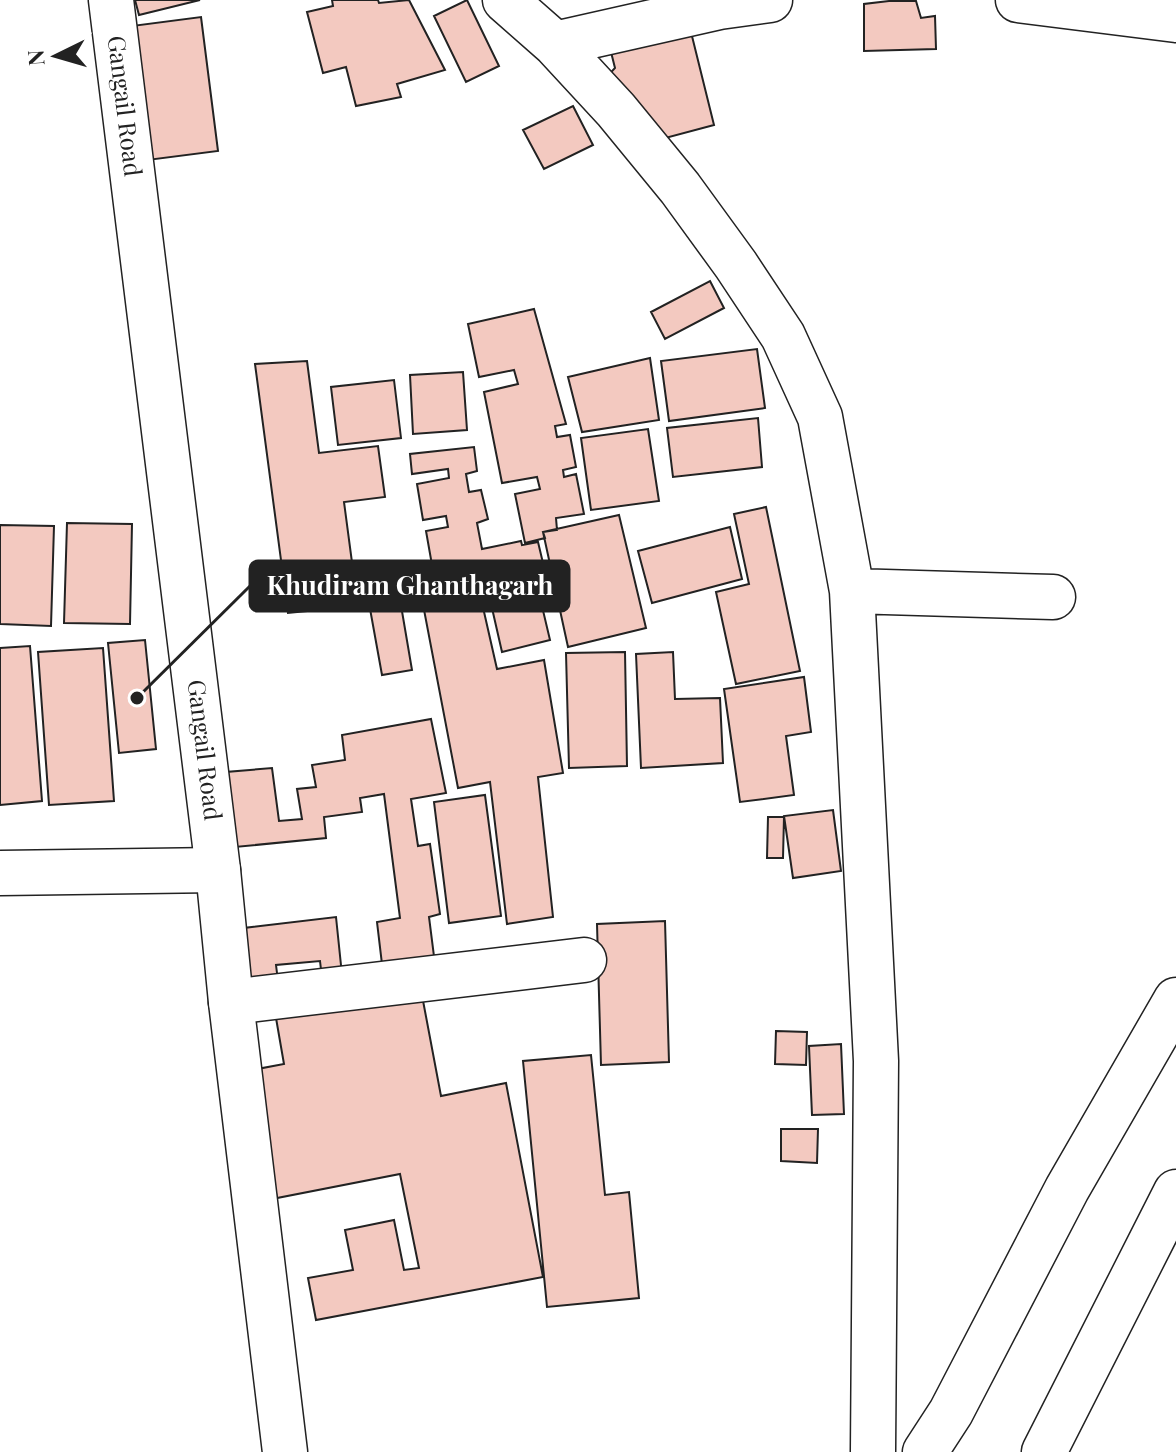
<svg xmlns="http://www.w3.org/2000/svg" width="1176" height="1452" viewBox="0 0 1176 1452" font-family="'Playfair Display',serif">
<rect width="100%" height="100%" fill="#fff"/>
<path fill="#f3c9c0" stroke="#222" stroke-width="2" d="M 135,0 L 200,0 L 139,15 Z
M 332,0 L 378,0 L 379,3 L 409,0 L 445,70 L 397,84 L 401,97 L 356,106 L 346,67 L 323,73 L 307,12 L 333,6 Z
M 467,0 L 499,66 L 466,82 L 434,16 Z
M 889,1 L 916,1 L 921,18 L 935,16 L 936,49 L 864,51 L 864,4 Z
M 201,17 L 218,151 L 140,161 L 124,27 Z
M 689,24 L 714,125 L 658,140 L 601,83 L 615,68 L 609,44 Z
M 573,106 L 593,145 L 544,169 L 523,130 Z
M 710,281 L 724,308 L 665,339 L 651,312 Z
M 534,309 L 566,424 L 555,426 L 557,437 L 570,435 L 576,467 L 563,470 L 564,477 L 576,474 L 584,514 L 556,518 L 557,530 L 543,532 L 545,538 L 525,543 L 515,494 L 540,489 L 537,477 L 502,483 L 484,392 L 518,384 L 514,370 L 479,377 L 468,324 Z
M 757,349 L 765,408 L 669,421 L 661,361 Z
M 650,358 L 659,420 L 582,432 L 568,377 Z
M 307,361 L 319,453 L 378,446 L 385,497 L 344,502 L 355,585 L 325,589 L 327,609 L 288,613 L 255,364 Z
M 463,372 L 467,430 L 413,434 L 410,375 Z
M 394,380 L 401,438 L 338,445 L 331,387 Z
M 758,418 L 762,467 L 673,477 L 667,428 Z
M 648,429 L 659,501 L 591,510 L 581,438 Z
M 474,447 L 477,471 L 466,474 L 469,492 L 481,490 L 488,519 L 477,523 L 482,549 L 521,541 L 522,545 L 538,542 L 543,563 L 532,564 L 550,640 L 502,652 L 484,573 L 435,582 L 426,531 L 448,527 L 446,516 L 423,520 L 417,484 L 449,478 L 448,469 L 412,474 L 410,454 Z
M 766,507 L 800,671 L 736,684 L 716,592 L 749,584 L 734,514 Z
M 619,515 L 646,628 L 568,647 L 543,532 Z
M 67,523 L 132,524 L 130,624 L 64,623 Z
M 0,525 L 54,526 L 51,626 L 0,624 Z
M 730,527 L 742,579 L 652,603 L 638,551 Z
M 396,576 L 412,670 L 382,675 L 365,581 Z
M 477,581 L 497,669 L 544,660 L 563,773 L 538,777 L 553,917 L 507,924 L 490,782 L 458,788 L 421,594 Z
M 145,640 L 156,749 L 119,753 L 108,643 Z
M 30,646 L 42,801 L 0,805 L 0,648 Z
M 103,648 L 114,801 L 49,805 L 38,652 Z
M 625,652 L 627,766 L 569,768 L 566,653 Z
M 673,652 L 675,699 L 720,698 L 723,763 L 641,768 L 636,654 Z
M 804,677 L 811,732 L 786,736 L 794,795 L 740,802 L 724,689 Z
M 431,719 L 446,793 L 411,799 L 418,846 L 430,844 L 440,914 L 429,917 L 436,972 L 382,964 L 377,922 L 400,918 L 384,794 L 360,798 L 362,812 L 324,817 L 326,838 L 235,847 L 226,772 L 272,768 L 279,821 L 302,819 L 297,789 L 316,787 L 312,765 L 345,760 L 342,735 Z
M 485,795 L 501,916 L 449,923 L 434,802 Z
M 833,810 L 841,871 L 793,878 L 784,816 Z
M 768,817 L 784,817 L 783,858 L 767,858 Z
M 336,917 L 342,975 L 322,978 L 320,961 L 276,965 L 279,989 L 250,991 L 244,928 Z
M 665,921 L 669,1062 L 601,1065 L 597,924 Z
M 421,990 L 441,1096 L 506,1083 L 543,1277 L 316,1320 L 308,1278 L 353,1270 L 345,1230 L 394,1220 L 404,1270 L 419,1268 L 400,1174 L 277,1198 L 252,1070 L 284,1064 L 276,1018 Z
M 776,1031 L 807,1032 L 806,1065 L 775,1064 Z
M 841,1044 L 844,1114 L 812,1115 L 809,1046 Z
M 591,1055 L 605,1195 L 629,1192 L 639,1298 L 547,1307 L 523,1061 Z
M 781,1129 L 818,1129 L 817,1163 L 781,1161 Z"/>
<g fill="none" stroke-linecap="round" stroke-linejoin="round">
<g stroke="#222" stroke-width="47">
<path id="street" d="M 505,0 L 555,44 L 616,110 L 680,188 L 736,265 L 783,336 L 820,417 L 852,591 L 876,1061 L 873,1452
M 1018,0 L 1176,20
M 555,44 L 719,7 L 770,0
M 852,591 L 1053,597
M 0,873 L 218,870
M 231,1002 L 584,960"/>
</g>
<g stroke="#222" stroke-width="47">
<path id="secondary" d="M 111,0 L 218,870 L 231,1002 L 285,1452
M 925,1452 L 951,1412 L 1067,1189 L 1176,1000
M 1044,1452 L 1176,1192"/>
</g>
<use href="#street" stroke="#fff" stroke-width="44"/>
<use href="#secondary" stroke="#fff" stroke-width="44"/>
</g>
<g text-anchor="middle" stroke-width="6" stroke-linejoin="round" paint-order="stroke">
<g font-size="24" fill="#222" stroke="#fff">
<text transform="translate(124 106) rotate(83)" y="8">Gangail Road</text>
<text transform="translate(204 750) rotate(83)" y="8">Gangail Road</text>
</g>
</g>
<path fill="none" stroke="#222" stroke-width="3" d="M137 698L250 586"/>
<circle fill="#222" stroke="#fff" stroke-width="3" cx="137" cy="698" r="8"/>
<rect fill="#222" stroke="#222" stroke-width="3" x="250" y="561" width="319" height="50" rx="8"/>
<g font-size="26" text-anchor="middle" font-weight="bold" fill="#fff">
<text x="410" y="595">Khudiram Ghanthagarh</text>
</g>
<g transform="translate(56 56) rotate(265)" stroke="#ffffff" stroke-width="6" paint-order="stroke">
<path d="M0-6L14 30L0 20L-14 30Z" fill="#222222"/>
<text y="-12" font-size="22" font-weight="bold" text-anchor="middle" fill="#222222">N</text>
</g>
</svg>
